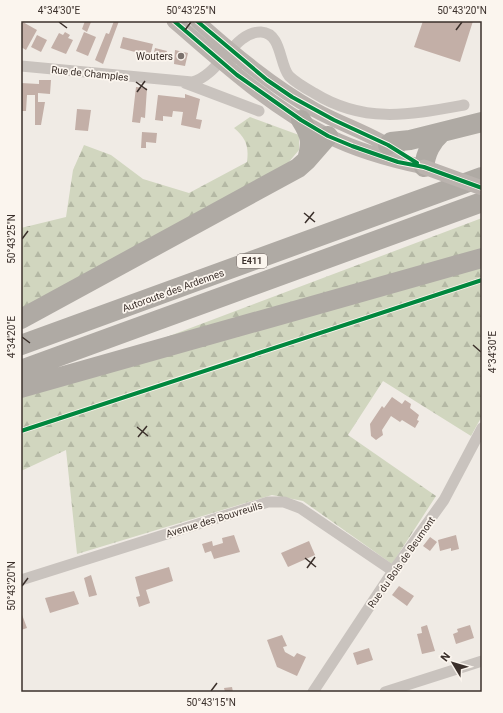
<svg xmlns="http://www.w3.org/2000/svg" width="503" height="713" viewBox="0 0 503 713" font-family="Roboto,sans-serif">
<defs>
<pattern id="forest-firs" width="22" height="20" patternUnits="userSpaceOnUse"><rect width="22" height="20" fill="#d1d6bf"/><path d="M5 1l3.5 6h-7zM16 11l3.5 6h-7z" fill="#b4b8a4"/></pattern>
</defs>
<rect width="100%" height="100%" fill="#f0ebe5"/>
<path fill="url(#forest-firs)" d="M 250,117 L 299,135 L 299,150 L 288,163 L 21,311 L 21,228 L 66,217 L 73,170 L 84,145 L 111,155 L 143,179 L 189,193 L 247,162 C 249,146 246,138 234,128 Z
M 482,218 L 482,416 L 471,436 L 383,381 L 348,435 L 436,496 L 392,564 L 303,501 L 272,495 L 77,554 L 66,450 L 21,471 L 21,392 Z"/>
<path fill="#c3afa7" d="M 21,21 L 37,30 L 26,50 L 21,47 Z
M 85,21 L 91,22 L 87,32 L 82,29 Z
M 114,21 L 119,21 L 103,64 L 95,60 L 106,33 L 109,34 Z
M 423,21 L 473,21 L 460,62 L 414,47 Z
M 65,32 L 70,35 L 68,38 L 73,40 L 66,54 L 51,48 L 59,33 L 63,35 Z
M 84,32 L 96,37 L 88,56 L 76,51 Z
M 37,35 L 47,40 L 41,52 L 31,47 Z
M 123,37 L 153,44 L 150,56 L 120,48 Z
M 155,48 L 167,51 L 164,60 L 153,57 Z
M 175,50 L 188,53 L 185,66 L 174,64 Z
M 39,80 L 51,80 L 50,94 L 38,93 L 38,102 L 45,102 L 41,125 L 35,125 L 35,95 L 27,95 L 26,111 L 21,111 L 21,83 L 39,84 Z
M 136,87 L 147,88 L 145,118 L 141,117 L 140,123 L 132,122 Z
M 185,94 L 200,99 L 196,119 L 202,120 L 200,129 L 181,125 L 183,112 L 173,111 L 172,117 L 163,116 L 163,121 L 155,120 L 158,95 L 185,98 Z
M 77,109 L 91,110 L 88,131 L 75,130 Z
M 142,132 L 157,133 L 156,143 L 146,142 L 146,148 L 141,148 Z
M 392,397 L 402,404 L 405,400 L 411,404 L 410,408 L 419,415 L 417,420 L 419,421 L 415,428 L 402,420 L 400,422 L 391,416 L 382,430 L 383,435 L 376,440 L 371,436 L 370,424 L 382,406 L 384,408 Z
M 234,535 L 240,552 L 214,559 L 211,551 L 205,553 L 202,544 L 212,541 L 213,546 L 223,543 L 222,538 Z
M 456,535 L 459,549 L 451,551 L 451,548 L 440,551 L 438,540 Z
M 430,537 L 437,542 L 430,551 L 423,546 Z
M 309,541 L 315,555 L 288,567 L 281,553 Z
M 169,567 L 173,581 L 146,590 L 150,603 L 139,607 L 136,597 L 140,596 L 135,577 Z
M 91,575 L 97,595 L 89,597 L 84,578 Z
M 399,586 L 414,596 L 407,606 L 392,595 Z
M 74,591 L 79,604 L 50,613 L 45,598 Z
M 21,612 L 27,628 L 21,630 Z
M 427,625 L 435,651 L 422,654 L 417,634 L 422,633 L 421,627 Z
M 470,625 L 474,638 L 456,644 L 453,634 L 458,632 L 457,629 Z
M 282,635 L 287,646 L 283,647 L 285,652 L 294,657 L 297,653 L 306,657 L 297,676 L 277,667 L 267,640 Z
M 369,648 L 373,660 L 357,665 L 353,653 Z
M 232,687 L 233,692 L 225,692 L 224,688 Z"/>
<g fill="none" stroke-linecap="round" stroke-linejoin="round">
<path stroke="#c9c3be" stroke-width="11" d="M 21,66 L 192,82 C 219,76 234,31 261,32 C 282,33 279,64 289,76 C 296,83 305,88 314,93 C 364,124 409,115 464,105
M 185,83 L 259,111
M 21,580 L 268,502 L 284,502 L 300,508 L 393,571
M 313,692 L 393,571 L 444,500 L 482,428
M 385,692 L 482,661"/>
<path stroke="#bab3ae" stroke-width="15" d="M 174,21 C 222,63 271,107 328,136 C 358,151 391,160 424,167
M 197,21 C 234,54 272,86 315,110 C 342,125 372,134 397,151"/>
<path stroke="#afaaa4" stroke-width="20" d="M 301,120 C 311,136 312,142 307,160
M 388,145 L 391,142 L 410,140 L 482,122
M 424,167 C 426,152 431,142 442,132
M 21,319 L 298,168 L 307,160 L 328,136
M 21,345 L 482,177
M 21,370 L 482,202
M 21,388 L 482,258"/>
<path stroke="#bab3ae" stroke-width="15" d="M 424,167 L 482,188"/>
<g stroke="#fbf5ee" stroke-width="6">
<path id="cycleway" d="M 174,21 L 237,75 L 301,120 L 328,136 L 352,146 L 398,162 L 424,167 L 482,188
M 197,21 L 267,80 L 292,97 L 334,120 L 388,145 L 417,163
M 21,431 L 482,280"/>
</g>
<use href="#cycleway" stroke="#00873e" stroke-width="4"/>
</g>
<path fill="none" stroke="#3b302b" stroke-width="1.5" d="M 59,22 L 67,28M 185,30 L 191,22M 456,30 L 462,22M 136,82 L 147,90M 137,92 L 145,81M 304,213 L 315,222M 305,223 L 314,212M 22,239 L 28,231M 22,337 L 30,343M 473,345 L 481,352M 137,427 L 148,436M 138,437 L 147,426M 305,558 L 316,567M 307,568 L 315,557M 22,586 L 28,578M 211,691 L 217,683"/>
<circle fill="#7a716c" stroke="#fbf5ee" stroke-width="1.5" cx="181" cy="56" r="4"/>
<g text-anchor="middle" stroke-width="3.5" stroke-linejoin="round" paint-order="stroke">
<rect fill="#fbf5ee" stroke="#756b66" stroke-width="1" x="237" y="254" width="30" height="14" rx="3"/>
<g font-size="9" font-weight="bold" fill="#3b302b">
<text x="252" y="264">E411</text>
</g>
<g font-size="10" fill="#3b302b" stroke="#fbf5ee" text-anchor="end">
<text x="173" y="60">Wouters</text>
</g>
<g font-size="10" fill="#3b302b" stroke="#fbf5ee">
<text transform="translate(90 73) rotate(6)" y="4">Rue de Champles</text>
<text transform="translate(173 290) rotate(-20)" y="4">Autoroute des Ardennes</text>
<text transform="translate(214 519) rotate(-17)" y="4">Avenue des Bouvreuils</text>
<text transform="translate(401 562) rotate(-55)" y="4">Rue du Bois de Beumont</text>
</g>
</g>
<rect width="503" height="713" fill="none" stroke="#fbf5ee" stroke-width="44"/>
<g transform="translate(453 663) rotate(308)" stroke="#fbf5ee" stroke-width="3" paint-order="stroke">
<path d="M0-3L7 15L0 10L-7 15Z" fill="#3b302b"/>
<text y="-6" font-size="11" font-weight="bold" text-anchor="middle" fill="#3b302b">N</text>
</g>
<rect x="22" y="22" width="459" height="669" fill="none" stroke="#3b302b" stroke-width="1.5"/>
<g font-size="10" text-anchor="middle" fill="#3b302b">
<text x="59" y="14">4°34'30"E</text>
<text x="191" y="14">50°43'25"N</text>
<text x="462" y="14">50°43'20"N</text>
<text transform="translate(11 239) rotate(-90)" y="4">50°43'25"N</text>
<text transform="translate(11 337) rotate(-90)" y="4">4°34'20"E</text>
<text transform="translate(492 352) rotate(-90)" y="4">4°34'30"E</text>
<text transform="translate(11 586) rotate(-90)" y="4">50°43'20"N</text>
<text x="211" y="706">50°43'15"N</text>
</g>
</svg>
